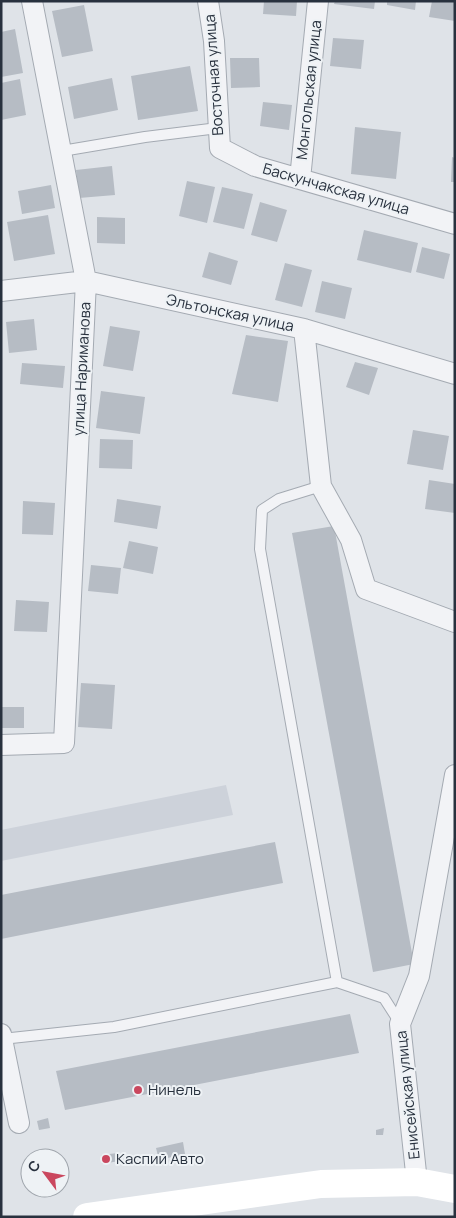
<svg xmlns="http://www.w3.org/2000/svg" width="456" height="1218" viewBox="0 0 456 1218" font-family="Manrope,sans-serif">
<rect width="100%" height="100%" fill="#dfe3e8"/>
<path fill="#cdd2da" d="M 226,785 L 233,815 L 1,861 L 1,830 Z"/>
<path fill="#b6bcc4" d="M 264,1 L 297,1 L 296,16 L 263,14 Z
M 335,1 L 375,1 L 374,9 L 334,4 Z
M 387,1 L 416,1 L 415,10 L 387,5 Z
M 432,1 L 455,1 L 455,21 L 429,17 Z
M 84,5 L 93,51 L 62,57 L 52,11 Z
M 15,29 L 23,73 L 1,77 L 1,32 Z
M 333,38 L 364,40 L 361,69 L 330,66 Z
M 230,58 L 259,58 L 260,87 L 231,88 Z
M 190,66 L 198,111 L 138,120 L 131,76 Z
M 112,78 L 118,110 L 74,119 L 68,87 Z
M 20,79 L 26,115 L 1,120 L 1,83 Z
M 263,102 L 292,105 L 289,130 L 260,126 Z
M 355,127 L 401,132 L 396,179 L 351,174 Z
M 452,157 L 455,158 L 455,182 L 451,182 Z
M 112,166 L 115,195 L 79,198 L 76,170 Z
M 187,181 L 215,187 L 207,223 L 179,216 Z
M 51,185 L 55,208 L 22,214 L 18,191 Z
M 222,187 L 253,194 L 244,229 L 213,222 Z
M 260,202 L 287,210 L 277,242 L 251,235 Z
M 48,215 L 55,254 L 14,261 L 7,222 Z
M 97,217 L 125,218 L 125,244 L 97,243 Z
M 364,230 L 418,243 L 411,273 L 357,260 Z
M 422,247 L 450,254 L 444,279 L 416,272 Z
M 209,252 L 238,261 L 231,285 L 202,277 Z
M 285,263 L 312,270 L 302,307 L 275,300 Z
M 322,281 L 352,288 L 345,319 L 315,312 Z
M 34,319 L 37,350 L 9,353 L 6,322 Z
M 110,326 L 140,331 L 133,371 L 103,366 Z
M 246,335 L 288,341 L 278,402 L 232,394 Z
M 355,362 L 378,368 L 369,395 L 346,387 Z
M 22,363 L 65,366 L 63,388 L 20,384 Z
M 101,391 L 145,397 L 140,434 L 96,428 Z
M 413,430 L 449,436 L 443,470 L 407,464 Z
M 100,439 L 133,440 L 132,469 L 99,468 Z
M 429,480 L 455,484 L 455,513 L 425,509 Z
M 117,499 L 161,506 L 157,529 L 114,522 Z
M 23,501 L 55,503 L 53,535 L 22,534 Z
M 334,526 L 414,964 L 373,972 L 292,533 Z
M 129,541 L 158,547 L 153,574 L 123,568 Z
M 91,565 L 121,568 L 118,594 L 88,591 Z
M 16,600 L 49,602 L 47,632 L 14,631 Z
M 81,683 L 115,685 L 112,729 L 78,727 Z
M 1,707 L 24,707 L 24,728 L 1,728 Z
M 275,842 L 283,883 L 1,939 L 1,895 Z
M 350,1014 L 359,1053 L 65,1110 L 56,1071 Z
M 48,1118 L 50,1128 L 39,1130 L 37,1121 Z
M 384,1128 L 383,1135 L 376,1135 L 376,1130 Z
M 183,1142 L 185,1154 L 159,1160 L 156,1148 Z
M 118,1153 L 119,1161 L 102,1164 L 101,1155 Z"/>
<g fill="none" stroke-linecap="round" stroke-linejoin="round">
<g stroke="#a4aab2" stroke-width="12">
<path id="lane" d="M 62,151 L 145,137 L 218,128
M 321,486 L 279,499 L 262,510 L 260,549 L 337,982
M 2,1039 L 114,1027 L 337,982 L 384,998 L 400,1023"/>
</g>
<g stroke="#a4aab2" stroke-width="22">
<path id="street" d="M 208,1 L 214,41 L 220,148 L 255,166 L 455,224
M 300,179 L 318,1
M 1,291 L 86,281 L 304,329 L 455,374
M 304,329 L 321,486 L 351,540 L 366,589 L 455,622
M 1,745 L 64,743 L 86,281 L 32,1
M 1,1034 L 19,1123
M 417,1182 L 400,1024 L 419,976 L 455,775"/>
</g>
<use href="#lane" stroke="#f2f3f6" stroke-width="10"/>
<use href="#street" stroke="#f2f3f6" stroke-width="20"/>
<path stroke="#fff" stroke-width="28" d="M 87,1217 L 321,1184 L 417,1182 L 455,1189"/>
</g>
<g fill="#ca475e" stroke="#eef2f5" stroke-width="2">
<circle cx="138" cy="1090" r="5"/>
<circle cx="106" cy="1159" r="5"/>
</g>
<g text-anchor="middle" stroke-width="4" stroke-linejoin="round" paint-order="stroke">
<g font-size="15" fill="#28313e" stroke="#eef2f5">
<text transform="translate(214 75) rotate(-94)" y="5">Восточная улица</text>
<text transform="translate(309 90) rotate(-84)" y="5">Монгольская улица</text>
<text transform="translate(336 189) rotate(16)" y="5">Баскунчакская улица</text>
<text transform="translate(230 313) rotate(12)" y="5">Эльтонская улица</text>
<text transform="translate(82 369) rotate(-87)" y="5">улица Нариманова</text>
<text transform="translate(408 1095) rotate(-96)" y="5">Енисейская улица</text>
</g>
<g font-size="15" fill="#28313e" stroke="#eef2f5" text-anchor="start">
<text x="148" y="1095">Нинель</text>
<text x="116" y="1164">Каспий Авто</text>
</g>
</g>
<rect width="456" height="1218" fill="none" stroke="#28313e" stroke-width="5"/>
<g transform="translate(45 1173) rotate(302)"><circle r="24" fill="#eef2f5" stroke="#9fa5ac"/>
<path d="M0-4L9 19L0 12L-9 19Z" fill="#ca475e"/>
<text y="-8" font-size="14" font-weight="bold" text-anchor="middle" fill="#28313e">С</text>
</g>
</svg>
